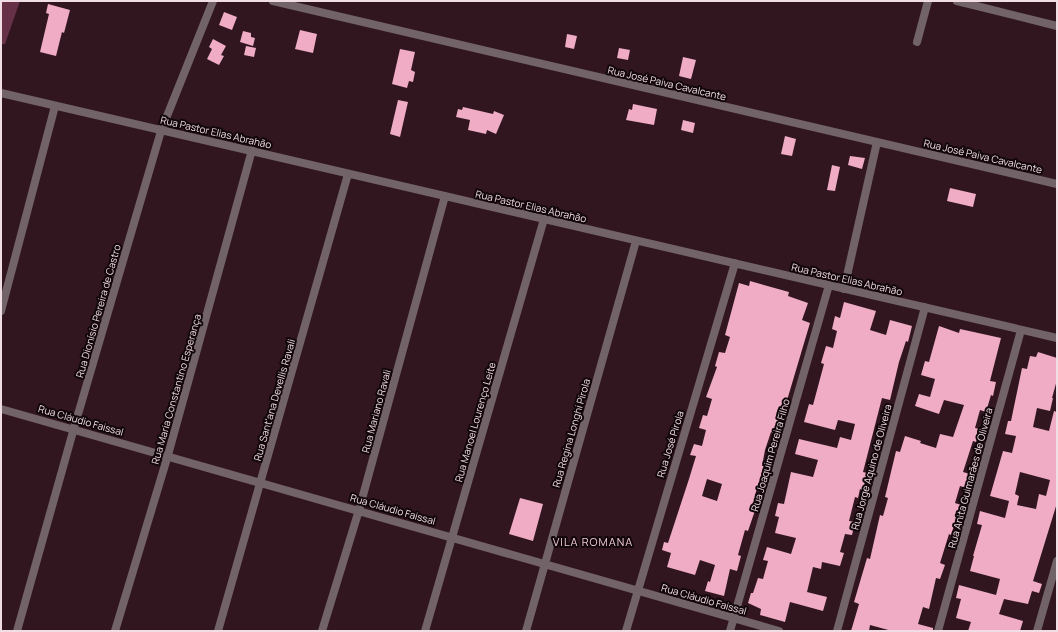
<svg xmlns="http://www.w3.org/2000/svg" width="1058" height="632" viewBox="0 0 1058 632" font-family="Manrope,sans-serif">
<rect width="100%" height="100%" fill="#311620"/>
<path fill="#663046" d="M 1,1 L 20,1 L 5,44 L 1,44 Z"/>
<path fill="#efacc4" fill-rule="evenodd" d="M 48,4 L 70,10 L 64,33 L 62,32 L 56,56 L 40,52 L 49,14 L 46,13 Z
M 224,12 L 237,17 L 232,30 L 219,25 Z
M 300,30 L 317,34 L 313,53 L 295,49 Z
M 243,31 L 251,33 L 251,37 L 255,38 L 253,46 L 240,42 Z
M 567,34 L 577,36 L 574,49 L 565,47 Z
M 213,39 L 226,46 L 221,55 L 224,56 L 219,65 L 207,59 L 212,49 L 209,47 Z
M 246,46 L 256,48 L 254,57 L 244,55 Z
M 619,48 L 630,50 L 628,60 L 617,58 Z
M 400,49 L 415,52 L 411,70 L 415,72 L 413,82 L 409,81 L 407,88 L 392,84 Z
M 683,57 L 696,60 L 691,79 L 679,76 Z
M 398,100 L 408,102 L 400,137 L 390,134 Z
M 633,104 L 657,109 L 654,125 L 626,120 L 629,109 L 632,110 Z
M 463,107 L 493,114 L 494,111 L 504,115 L 496,134 L 487,130 L 486,134 L 468,130 L 470,120 L 456,117 L 458,109 L 462,110 Z
M 683,120 L 695,123 L 693,133 L 681,130 Z
M 785,136 L 796,139 L 792,156 L 781,154 Z
M 850,156 L 865,158 L 862,169 L 848,165 Z
M 832,165 L 840,167 L 835,191 L 827,190 Z
M 950,188 L 976,194 L 973,207 L 947,201 Z
M 750,281 L 789,292 L 788,296 L 808,303 L 802,320 L 810,323 L 777,434 L 771,432 L 765,450 L 762,466 L 764,466 L 755,495 L 760,496 L 748,531 L 745,530 L 738,555 L 741,556 L 737,571 L 730,569 L 724,596 L 705,591 L 708,581 L 710,582 L 715,565 L 700,560 L 695,575 L 667,567 L 671,553 L 662,550 L 664,542 L 668,543 L 689,479 L 696,456 L 690,455 L 694,444 L 702,446 L 706,430 L 699,428 L 703,415 L 707,416 L 712,399 L 706,397 L 717,367 L 715,366 L 719,352 L 725,353 L 730,337 L 725,335 L 739,283 L 749,286 ZM 707,479 L 722,484 L 717,501 L 702,496 Z
M 844,302 L 876,311 L 870,330 L 886,335 L 890,320 L 912,326 L 908,342 L 906,341 L 899,362 L 890,400 L 882,398 L 863,472 L 867,473 L 863,490 L 860,489 L 858,498 L 855,497 L 849,521 L 855,522 L 852,535 L 845,534 L 840,552 L 844,553 L 840,566 L 822,562 L 821,569 L 813,567 L 807,592 L 827,597 L 823,611 L 790,602 L 785,622 L 760,615 L 761,609 L 748,603 L 751,593 L 753,593 L 758,578 L 763,579 L 768,561 L 763,560 L 767,547 L 791,554 L 796,538 L 775,533 L 779,517 L 775,516 L 778,503 L 784,504 L 791,472 L 813,477 L 818,460 L 795,454 L 799,439 L 837,448 L 840,437 L 851,440 L 855,424 L 838,420 L 835,430 L 804,422 L 809,404 L 813,405 L 824,364 L 821,363 L 826,346 L 833,348 L 837,331 L 832,329 L 835,316 L 840,318 Z
M 939,326 L 959,333 L 960,329 L 1001,338 L 990,381 L 996,382 L 993,396 L 991,395 L 986,412 L 980,410 L 975,428 L 980,429 L 976,442 L 973,441 L 963,472 L 970,474 L 966,488 L 960,486 L 955,503 L 961,505 L 951,535 L 949,534 L 940,563 L 945,565 L 940,579 L 936,578 L 929,609 L 923,607 L 918,624 L 933,628 L 933,631 L 892,631 L 870,625 L 869,631 L 851,631 L 859,604 L 854,602 L 867,558 L 870,559 L 880,515 L 883,516 L 888,498 L 885,497 L 896,451 L 900,452 L 905,436 L 921,441 L 920,443 L 936,448 L 940,434 L 953,437 L 964,405 L 944,400 L 939,414 L 915,406 L 919,394 L 930,397 L 935,379 L 921,375 L 925,361 L 929,362 Z
M 1038,352 L 1057,358 L 1057,380 L 1052,398 L 1053,398 L 1050,411 L 1037,408 L 1033,427 L 1049,431 L 1054,411 L 1057,412 L 1057,503 L 1033,581 L 1042,584 L 1039,593 L 1032,591 L 1028,604 L 1004,599 L 999,614 L 1023,621 L 1020,631 L 968,631 L 971,622 L 956,618 L 961,599 L 956,598 L 959,585 L 996,595 L 1000,579 L 970,571 L 974,556 L 973,556 L 982,525 L 977,524 L 980,511 L 1005,518 L 1009,501 L 990,496 L 1003,451 L 1012,453 L 1016,436 L 1005,434 L 1008,421 L 1011,421 L 1022,368 L 1027,369 L 1030,356 L 1036,357 ZM 1020,472 L 1050,480 L 1046,496 L 1039,494 L 1036,509 L 1017,505 L 1019,496 L 1015,494 Z
M 520,498 L 543,504 L 533,541 L 509,534 Z"/>
<g fill="none" stroke-linecap="round" stroke-linejoin="round">
<path stroke="#726368" stroke-width="8" d="M 273,1 L 1057,184
M 957,1 L 1057,26
M 917,42 L 928,1
M 1,93 L 1057,338
M 844,289 L 877,142
M 1,311 L 55,106
M 1,409 L 779,631
M 17,631 L 74,428 L 161,131 L 213,1
M 115,631 L 168,455 L 252,150
M 218,631 L 348,174
M 322,631 L 359,510 L 445,196
M 425,631 L 544,219
M 526,631 L 636,241
M 626,631 L 735,263
M 730,631 L 829,285
M 837,631 L 925,307
M 938,631 L 1021,330
M 1037,631 L 1057,561"/>
</g>
<g text-anchor="middle" stroke-width="4" stroke-linejoin="round" paint-order="stroke">
<g font-size="10" fill="#f1dde4" stroke="#11060a">
<text transform="translate(667 83) rotate(13)" y="4">Rua José Paiva Cavalcante</text>
<text transform="translate(216 132) rotate(13)" y="4">Rua Pastor Elias Abrahão</text>
<text transform="translate(983 156) rotate(13)" y="4">Rua José Paiva Cavalcante</text>
<text transform="translate(531 206) rotate(13)" y="4">Rua Pastor Elias Abrahão</text>
<text transform="translate(847 279) rotate(13)" y="4">Rua Pastor Elias Abrahão</text>
<text transform="translate(98 311) rotate(-74)" y="4">Rua Dionísio Pereira de Castro</text>
<text transform="translate(176 389) rotate(-74)" y="4">Rua Maria Constantino Esperança</text>
<text transform="translate(274 400) rotate(-74)" y="4">Rua Sant'ana Devellis Ravali</text>
<text transform="translate(376 411) rotate(-75)" y="4">Rua Mariano Ravali</text>
<text transform="translate(81 420) rotate(16)" y="4">Rua Cláudio Faissal</text>
<text transform="translate(475 422) rotate(-74)" y="4">Rua Manoel Lourenço Leite</text>
<text transform="translate(571 433) rotate(-74)" y="4">Rua Regina Longhi Pirola</text>
<text transform="translate(670 444) rotate(-73)" y="4">Rua José Pirola</text>
<text transform="translate(770 455) rotate(-74)" y="4">Rua Joaquim Pereira Filho</text>
<text transform="translate(871 467) rotate(-75)" y="4">Rua Jorge Aquino de Oliveira</text>
<text transform="translate(970 478) rotate(-75)" y="4">Rua Anita Guimarães de Oliveira</text>
<text transform="translate(393 509) rotate(16)" y="4">Rua Cláudio Faissal</text>
<text transform="translate(704 599) rotate(16)" y="4">Rua Cláudio Faissal</text>
</g>
<g font-size="11" letter-spacing="1" fill="#f4cdda" stroke="#11060a">
<text x="593" y="546">VILA ROMANA</text>
</g>
</g>
<rect width="1058" height="632" fill="none" stroke="#f1dde4" stroke-width="4"/>
</svg>
